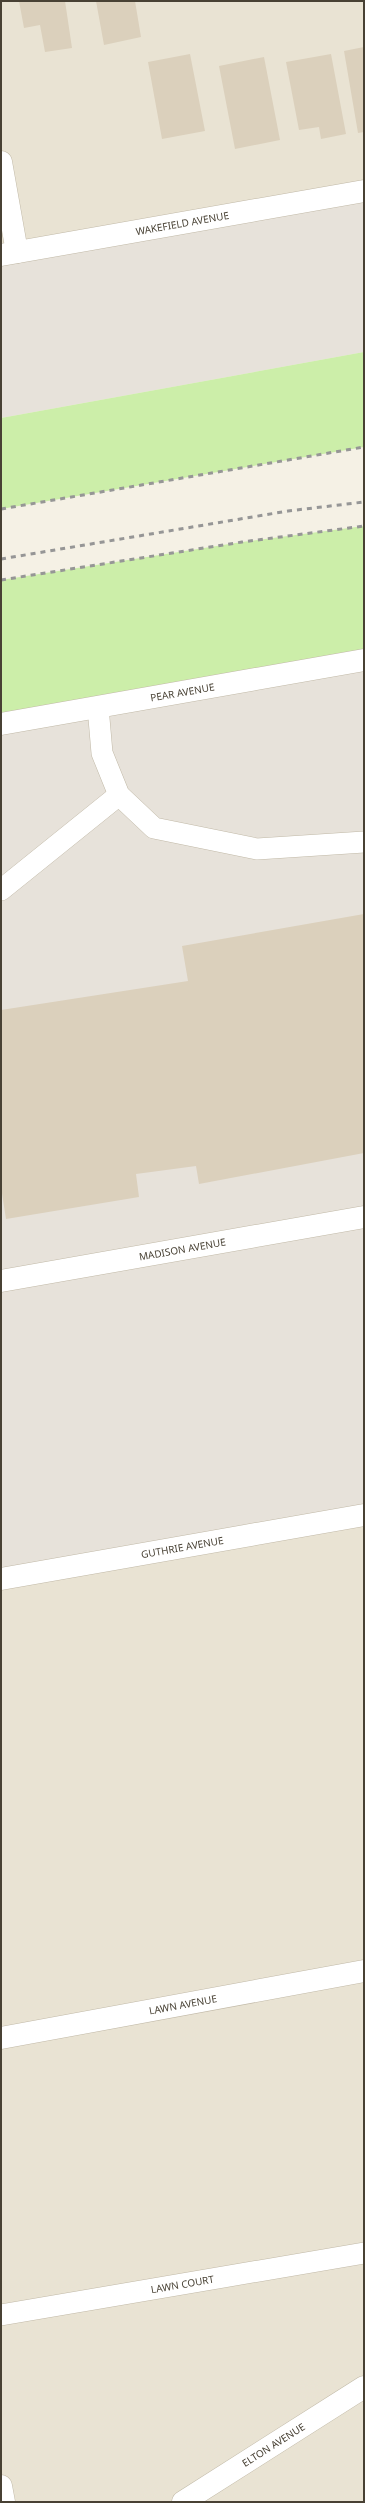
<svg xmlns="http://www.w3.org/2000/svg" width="365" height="2503" viewBox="0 0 365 2503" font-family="'Noto Sans',sans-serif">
<rect width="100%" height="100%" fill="#f5f1e5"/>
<path fill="#e9e3d3" d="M 1,1 L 364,1 L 364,191 L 1,255 Z
M 364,1515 L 364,2502 L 1,2502 L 1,1579 Z"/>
<path fill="#e7e2da" d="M 364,191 L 364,352 L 1,418 L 1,255 Z
M 364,660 L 364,1515 L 1,1579 L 1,724 Z"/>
<path fill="#cceea9" d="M 364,352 L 364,447 L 1,509 L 1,418 Z
M 364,526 L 364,660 L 1,724 L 1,580 L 242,542 Z"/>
<path fill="#dbd0bc" d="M 19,1 L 65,1 L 72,48 L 45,52 L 40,25 L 24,28 Z
M 96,1 L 135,1 L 141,37 L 104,45 Z
M 364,47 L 364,132 L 358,133 L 344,51 Z
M 190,54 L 205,131 L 162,139 L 148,62 Z
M 331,54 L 346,134 L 321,139 L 319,127 L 299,130 L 286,62 Z
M 264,57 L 280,140 L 235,149 L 219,66 Z
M 364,914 L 364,1153 L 199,1184 L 196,1166 L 136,1174 L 139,1197 L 6,1219 L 1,1187 L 1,1010 L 188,981 L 182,946 Z"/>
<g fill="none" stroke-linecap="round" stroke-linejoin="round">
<g stroke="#c1b9a7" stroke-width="22">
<g id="service">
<path d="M 98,707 L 102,753 L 119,795 L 154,828 L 257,849 L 364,842"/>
<path d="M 1,890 L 119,795"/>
<path id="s1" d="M 1,2315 L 364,2253"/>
</g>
</g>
<g stroke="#c1b9a7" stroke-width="23">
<g id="minor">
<path d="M 1,162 L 17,252"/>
<path id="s2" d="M 1,255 L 364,191"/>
<path id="s3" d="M 1,724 L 364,660"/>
<path id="s4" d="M 1,1579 L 364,1515"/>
<path id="s5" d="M 1,2038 L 364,1971"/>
<path d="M 1,2486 L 4,2502"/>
<path id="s6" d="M 183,2502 L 364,2387"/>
</g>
</g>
<g stroke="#c1b9a7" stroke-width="23">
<g id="tertiary">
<path id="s7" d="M 1,1281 L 364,1217"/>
</g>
</g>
<use href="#service" stroke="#fff" stroke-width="21"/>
<use href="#minor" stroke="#fff" stroke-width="22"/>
<use href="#tertiary" stroke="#fff" stroke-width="22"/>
<path stroke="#969696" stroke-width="3" stroke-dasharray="5 5" stroke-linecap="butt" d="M 1,509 L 364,447
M 1,559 L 288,511 L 364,502
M 1,580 L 242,542 L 364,526"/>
</g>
<g text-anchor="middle" stroke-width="3" stroke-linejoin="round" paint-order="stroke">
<g font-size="10" fill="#484134" stroke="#fff">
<text dy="4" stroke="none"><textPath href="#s2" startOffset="184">WAKEFIELD AVENUE</textPath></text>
<text dy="4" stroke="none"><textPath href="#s3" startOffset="184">PEAR AVENUE</textPath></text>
<text dy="4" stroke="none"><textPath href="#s7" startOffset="184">MADISON AVENUE</textPath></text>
<text dy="4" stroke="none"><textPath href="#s4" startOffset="184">GUTHRIE AVENUE</textPath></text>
<text dy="4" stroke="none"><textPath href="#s5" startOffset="185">LAWN AVENUE</textPath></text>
<text dy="4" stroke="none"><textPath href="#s1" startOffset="184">LAWN COURT</textPath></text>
<text dy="4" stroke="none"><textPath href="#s6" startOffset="107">ELTON AVENUE</textPath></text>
</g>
</g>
<rect width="365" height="2503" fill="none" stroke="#484134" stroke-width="4"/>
</svg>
